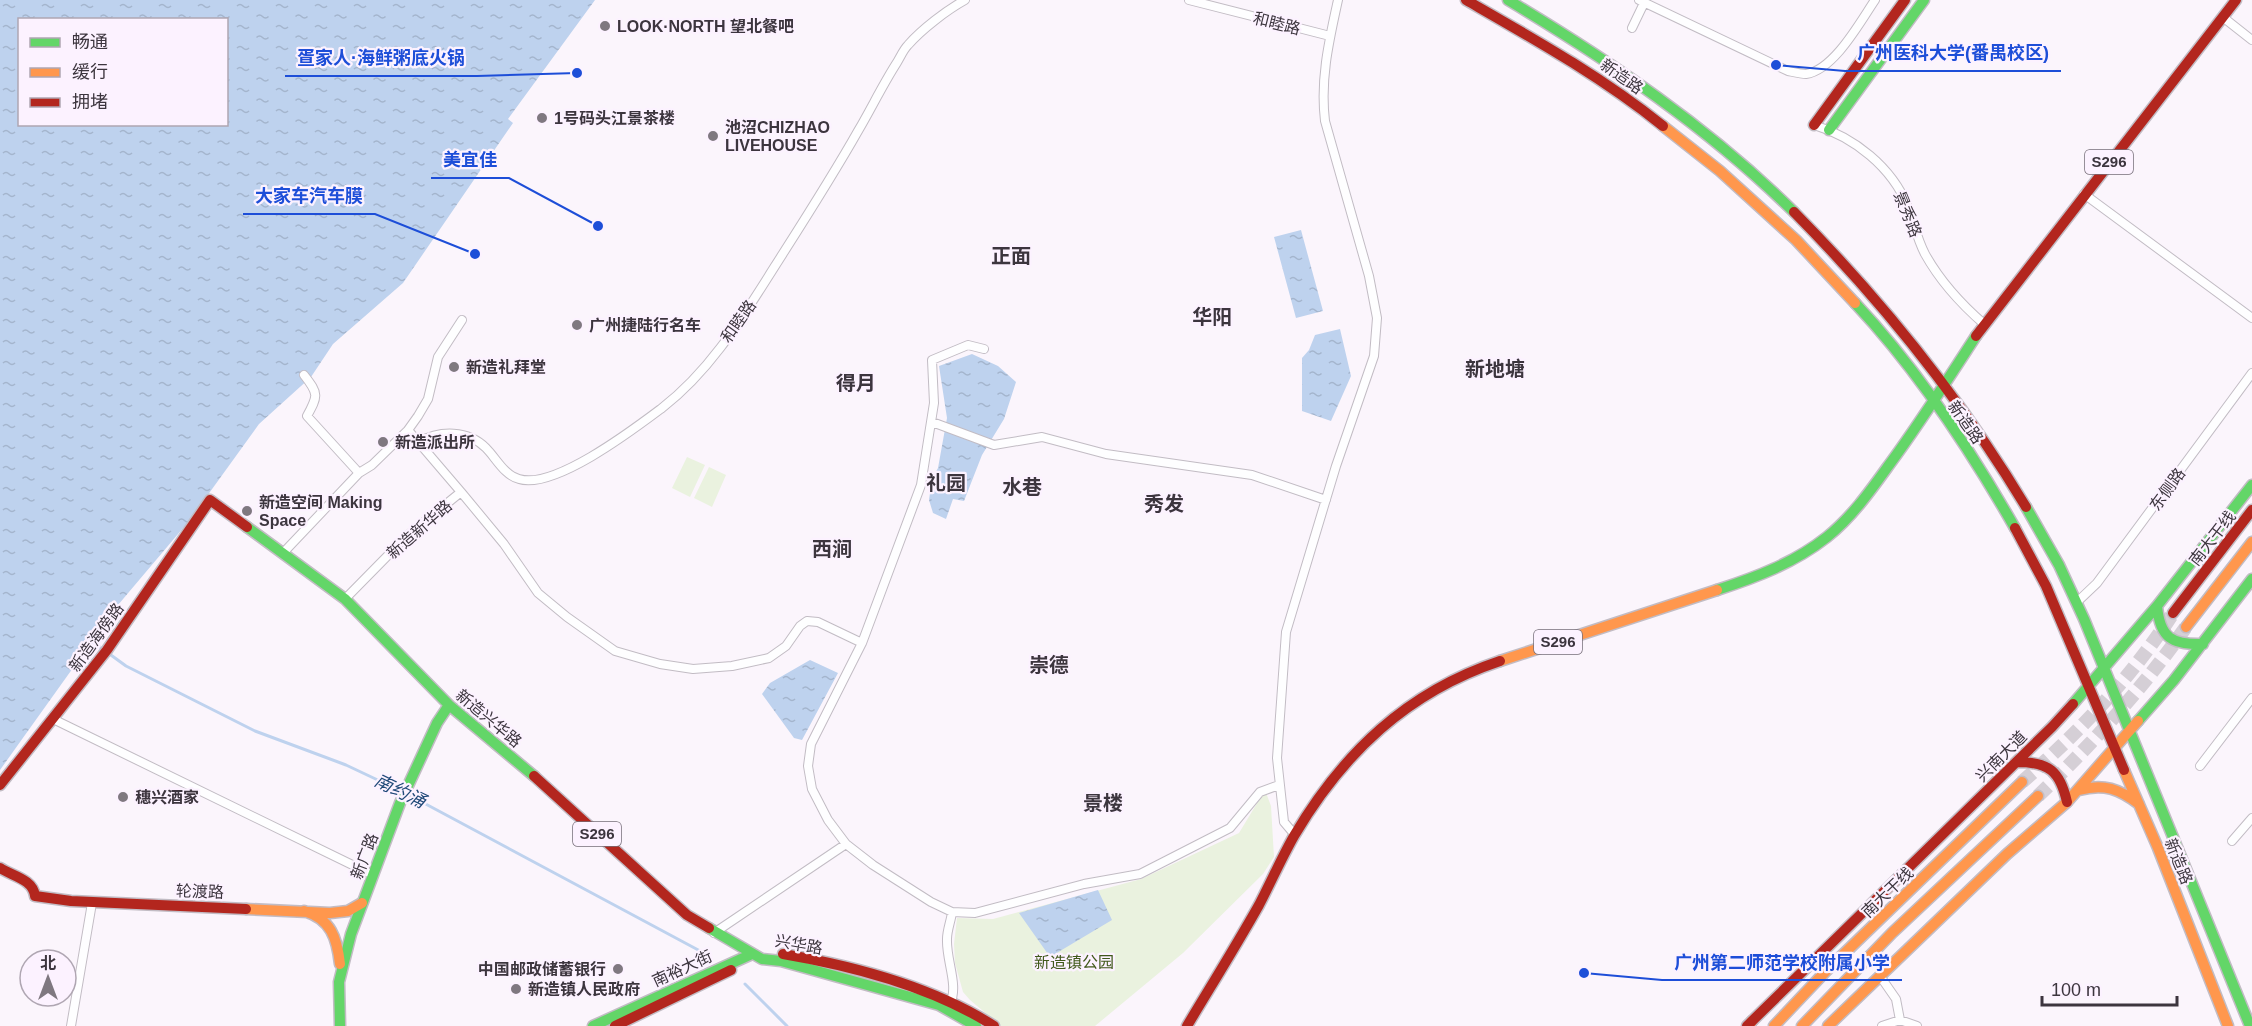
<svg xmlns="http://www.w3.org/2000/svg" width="2252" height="1026" viewBox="0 0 2252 1026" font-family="Arial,'Noto Sans SC',sans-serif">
<defs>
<pattern id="water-ripples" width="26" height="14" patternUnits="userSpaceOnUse" patternTransform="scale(1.5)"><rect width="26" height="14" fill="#bed2ee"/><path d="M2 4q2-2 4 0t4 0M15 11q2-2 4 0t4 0" fill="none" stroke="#a4b5cd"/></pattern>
</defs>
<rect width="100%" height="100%" fill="#fbf5fc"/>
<path fill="#eaf2df" d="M 687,457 L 705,465 L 690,497 L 672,488 Z
M 709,467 L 726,475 L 712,507 L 694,498 Z
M 1265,790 L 1271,806 L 1274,857 L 1263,874 L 1183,953 L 1095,1026 L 1001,1026 L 970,1000 L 963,992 L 955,963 L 954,944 L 957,918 L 993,919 L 1141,879 L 1239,833 Z"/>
<path fill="url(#water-ripples)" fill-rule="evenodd" d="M 0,0 L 595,0 L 508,119 L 513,123 L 403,283 L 333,344 L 311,377 L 259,424 L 189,521 L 118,605 L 0,770 ZM 20,20 L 226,20 L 226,124 L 20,124 Z
M 1301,230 L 1323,311 L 1296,318 L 1274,237 Z
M 1340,329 L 1351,376 L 1331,421 L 1302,411 L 1302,358 L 1309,350 L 1315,335 Z
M 972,354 L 998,366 L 1016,382 L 1004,419 L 982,455 L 964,501 L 953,499 L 946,519 L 933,513 L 929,500 L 932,479 L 938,468 L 947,418 L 939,366 Z
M 810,660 L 838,673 L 802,740 L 794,738 L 762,694 L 770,683 Z
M 1098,890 L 1112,920 L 1050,957 L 1019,913 Z"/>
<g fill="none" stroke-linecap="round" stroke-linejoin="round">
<path stroke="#bed2ee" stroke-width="3" d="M 93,642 L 126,666 L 255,731 L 346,765 L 401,791
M 407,794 L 702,952
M 745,984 L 787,1026"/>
<path stroke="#d5cfd6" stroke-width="14" stroke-dasharray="14 7" stroke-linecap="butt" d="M 2022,782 C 2079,732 2132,677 2173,613
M 2038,796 C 2092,744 2143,688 2186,627"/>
<g stroke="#c2bcc4" stroke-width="10">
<path id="street" d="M 1189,0 L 1330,36
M 1639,0 L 1788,71 C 1793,72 1801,74 1806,74 C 1834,70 1860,22 1875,0
M 2224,18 L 2252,40
M 1632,28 L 1644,3
M 1814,125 C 1854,137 1892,167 1908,207 C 1914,223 1917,239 1925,254 C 1940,281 1961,304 1984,324
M 2084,194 L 2252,318
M 984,349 L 968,345 L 932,360 L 934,403 L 921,485 L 862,643 L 811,744 L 808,766 L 812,789 L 828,820 L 846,844 L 873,865 L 931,902 L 952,912 L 975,913 L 1084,884 L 1140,874 L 1230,828 L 1260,792 L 1279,785
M 304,375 C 319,394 318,396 307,416 L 359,473
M 932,422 L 994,445 L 1042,437 L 1106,454 L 1252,475 L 1326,500
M 419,442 C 440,430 468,430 486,448 C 496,458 504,475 519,479 C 554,490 634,429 662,408 C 711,370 742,318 775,266 C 803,222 832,177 858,131 C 871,109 882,86 896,64 C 900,58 903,50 908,45 C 922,29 947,10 965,0
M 461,492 L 504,544 L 538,593 L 567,617 L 615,651 L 660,664 L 693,669 L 732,666 L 769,658 L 786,646 L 800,626 L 807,621 L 818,622 L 862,643
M 283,553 L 359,473 L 372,465 L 408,430 L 418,416 L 428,399 L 438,357 L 462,320
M 345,599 L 407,536 L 461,492 L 408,430
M 2077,602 L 2097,583 L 2252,373
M 53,719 L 373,875
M 2200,766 L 2252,698
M 1295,835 L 1284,822 L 1277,758 L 1286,632 L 1336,466 L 1374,356 L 1377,318 L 1369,276 L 1325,121 C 1320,79 1329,41 1338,0
M 2232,841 L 2252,818
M 714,933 L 846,844
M 1880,976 L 1896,999 L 1900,1020
M 950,1004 C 959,985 946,961 947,939 C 947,930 951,921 952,912
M 71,1026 L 92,903
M 1882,1026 L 1900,1020 L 1917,1026"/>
</g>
<g stroke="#c2bcc4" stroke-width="13">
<path id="fast" d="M 1508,0 C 1610,61 1709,128 1794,212
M 1829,130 L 1924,0
M 1855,303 C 1918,370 1970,449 2015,528
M 2026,507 L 2059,565 L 2084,619 L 2250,1026
M 247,527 L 345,599 L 449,705
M 1717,590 C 1757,577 1794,563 1827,537 C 1852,517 1871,490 1889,465 C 1920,423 1948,379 1976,336
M 2157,606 C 2160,638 2172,645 2203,644
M 2073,704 L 2157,606 L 2252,485
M 2138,721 L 2174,680 L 2252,579
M 709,928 L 762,959 L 781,961 L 939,1005 L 976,1026
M 340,1026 L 339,982 L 351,934 L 400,803 L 437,723 L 449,705 L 534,776
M 593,1026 L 752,954"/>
</g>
<g stroke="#c2bcc4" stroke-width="13">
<path id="slow" d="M 1663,126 L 1720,171 L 1796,240 L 1855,303
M 2186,627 L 2252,542
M 1500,661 L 1717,590
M 2124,770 L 2158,848 L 2228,1026
M 2079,790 C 2104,783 2119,789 2139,804
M 246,909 L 330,913 L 348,911 L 362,903
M 304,911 C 331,919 337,938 340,964
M 1749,1026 L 1752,1021
M 1774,1026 L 1826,971 L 2022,782
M 1802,1026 L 1892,933 L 2038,796
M 1828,1026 L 2007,854 L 2067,802 L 2138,721"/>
</g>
<g stroke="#c2bcc4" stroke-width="13">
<path id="jam" d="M 1466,0 C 1534,39 1602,77 1663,126
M 1814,125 L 1905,0
M 1794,212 C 1883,302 1961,399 2026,507
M 1976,336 L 2236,0
M 2015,528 L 2046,586 L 2124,770
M 2173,613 L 2252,510
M 2017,762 C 2049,762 2060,771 2067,802
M 534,776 L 687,915 L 709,928
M 0,785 L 107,650 L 210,500 L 247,527
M 0,868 C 12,876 33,879 35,896 L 71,901 L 246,909
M 783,954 C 854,966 933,987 994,1026
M 615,1026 L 731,970
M 1187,1026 C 1211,986 1236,946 1259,905 C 1271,882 1281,859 1294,836 C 1343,753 1407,692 1500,661
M 1747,1026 L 2052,727 L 2073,704"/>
</g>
<use href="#street" stroke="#fefeff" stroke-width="8"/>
<use href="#fast" stroke="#63d668" stroke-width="10"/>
<use href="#slow" stroke="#ff974d" stroke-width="10"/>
<use href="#jam" stroke="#b3261e" stroke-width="10"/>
</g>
<g fill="#7f7880" stroke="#fcf2ff" stroke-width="2">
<circle cx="605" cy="26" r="6"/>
<circle cx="542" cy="118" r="6"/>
<circle cx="713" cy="136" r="6"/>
<circle cx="577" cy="325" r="6"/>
<circle cx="454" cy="367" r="6"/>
<circle cx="383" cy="442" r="6"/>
<circle cx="247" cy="511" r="6"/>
<circle cx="123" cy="797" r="6"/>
<circle cx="618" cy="969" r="6"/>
<circle cx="516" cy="989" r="6"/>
</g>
<g text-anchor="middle" stroke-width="4.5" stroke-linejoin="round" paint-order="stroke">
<g fill="#fcf2ff" stroke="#766e78" stroke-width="1.5">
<rect x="2085" y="150" width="48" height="24" rx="4.5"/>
<rect x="1534" y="630" width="48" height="24" rx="4.5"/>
<rect x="573" y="822" width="48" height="24" rx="4.5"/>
</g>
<g font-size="15" font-weight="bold" fill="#3c353e">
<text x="2109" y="167">S296</text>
<text x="1558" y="647">S296</text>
<text x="597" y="839">S296</text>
</g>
<g font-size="16" fill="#3c353e" stroke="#fcf2ff">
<text transform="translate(1277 23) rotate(14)" y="6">和睦路</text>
<text transform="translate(1622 76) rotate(35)" y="6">新造路</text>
<text transform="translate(1908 214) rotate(68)" y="6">景秀路</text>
<text transform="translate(738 321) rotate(-55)" y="6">和睦路</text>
<text transform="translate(1966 422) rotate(55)" y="6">新造路</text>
<text transform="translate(2167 489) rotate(-54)" y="6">东侧路</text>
<text transform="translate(419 529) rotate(-41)" y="6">新造新华路</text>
<text transform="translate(2212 538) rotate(-52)" y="6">南大干线</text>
<text transform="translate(96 637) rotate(-54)" y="6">新造海傍路</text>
<text transform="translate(489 718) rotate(40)" y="6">新造兴华路</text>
<text transform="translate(2001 756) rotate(-45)" y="6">兴南大道</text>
<text transform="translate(364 856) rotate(-69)" y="6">新广路</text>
<text transform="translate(2179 861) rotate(68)" y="6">新造路</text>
<text transform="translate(200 891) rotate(2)" y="6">轮渡路</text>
<text transform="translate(1887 892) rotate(-44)" y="6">南大干线</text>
<text transform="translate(799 944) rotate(10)" y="6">兴华路</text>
<text transform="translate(682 968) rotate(-25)" y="6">南裕大街</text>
</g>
<g font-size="16" font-weight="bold" fill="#3c353e" stroke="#fcf2ff" text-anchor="start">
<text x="617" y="32">LOOK·NORTH 望北餐吧</text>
<text x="554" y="124">1号码头江景茶楼</text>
<text x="725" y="133">池沼CHIZHAO<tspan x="725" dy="18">LIVEHOUSE</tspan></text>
<text x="589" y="331">广州捷陆行名车</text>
<text x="466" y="373">新造礼拜堂</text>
<text x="395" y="448">新造派出所</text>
<text x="259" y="508">新造空间 Making<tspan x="259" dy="18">Space</tspan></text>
<text x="135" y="803">穗兴酒家</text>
<text x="606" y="975" text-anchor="end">中国邮政储蓄银行</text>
<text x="528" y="995">新造镇人民政府</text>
</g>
<g font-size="16" fill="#41591b" stroke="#fcf2ff">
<text x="1074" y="968">新造镇公园</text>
</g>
<g font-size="18" font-style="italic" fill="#214a79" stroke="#fcf2ff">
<text transform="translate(400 791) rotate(26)" y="6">南约涌</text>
</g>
<g font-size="20" font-weight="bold" fill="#3c353e" stroke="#fcf2ff">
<text x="1011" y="263">正面</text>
<text x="1212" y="324">华阳</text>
<text x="1495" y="376">新地塘</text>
<text x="856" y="390">得月</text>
<text x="946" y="490">礼园</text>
<text x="1022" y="494">水巷</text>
<text x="1164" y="511">秀发</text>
<text x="832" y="556">西涧</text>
<text x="1049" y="672">崇德</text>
<text x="1103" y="810">景楼</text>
</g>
</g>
<path fill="none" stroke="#1d4ed8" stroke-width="2" d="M1776 65L1845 71H2061M577 73L477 76H285M598 226L509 178H431M475 254L375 214H243M1584 973L1662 980H1902"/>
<g fill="#1d4ed8" stroke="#fcf2ff" stroke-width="2">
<circle cx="1776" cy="65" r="6"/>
<circle cx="577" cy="73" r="6"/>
<circle cx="598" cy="226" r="6"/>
<circle cx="475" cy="254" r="6"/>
<circle cx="1584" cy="973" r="6"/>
</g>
<g font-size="18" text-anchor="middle" font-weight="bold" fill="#1d4ed8" stroke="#fcf2ff" stroke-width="4.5" stroke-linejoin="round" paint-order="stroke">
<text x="1953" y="59">广州医科大学(番禺校区)</text>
<text x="381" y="64">疍家人·海鲜粥底火锅</text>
<text x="470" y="166">美宜佳</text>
<text x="309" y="202">大家车汽车膜</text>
<text x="1782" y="969">广州第二师范学校附属小学</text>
</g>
<rect x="18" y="18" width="210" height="108" fill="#fcf2ff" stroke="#afa6b2" stroke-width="1.5"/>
<rect x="30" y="38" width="30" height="9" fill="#63d668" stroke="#afa6b2" stroke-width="1.5"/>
<text x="72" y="48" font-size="18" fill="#3c353e">畅通</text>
<rect x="30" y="68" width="30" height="9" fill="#ff974d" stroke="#afa6b2" stroke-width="1.5"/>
<text x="72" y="78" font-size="18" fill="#3c353e">缓行</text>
<rect x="30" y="98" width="30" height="9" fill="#b3261e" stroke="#afa6b2" stroke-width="1.5"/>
<text x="72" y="108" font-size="18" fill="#3c353e">拥堵</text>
<g transform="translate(48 978)"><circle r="28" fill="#fcf2ff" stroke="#afa6b2" stroke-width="1.5"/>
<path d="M0-4.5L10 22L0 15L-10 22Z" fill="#7f7880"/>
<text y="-9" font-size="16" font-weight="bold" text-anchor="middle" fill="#3c353e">北</text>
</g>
<path d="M2042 996v9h135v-9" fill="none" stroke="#3c353e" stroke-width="3"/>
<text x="2051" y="996" font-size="18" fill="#3c353e" stroke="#fcf2ff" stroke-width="4.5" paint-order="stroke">100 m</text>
</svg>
